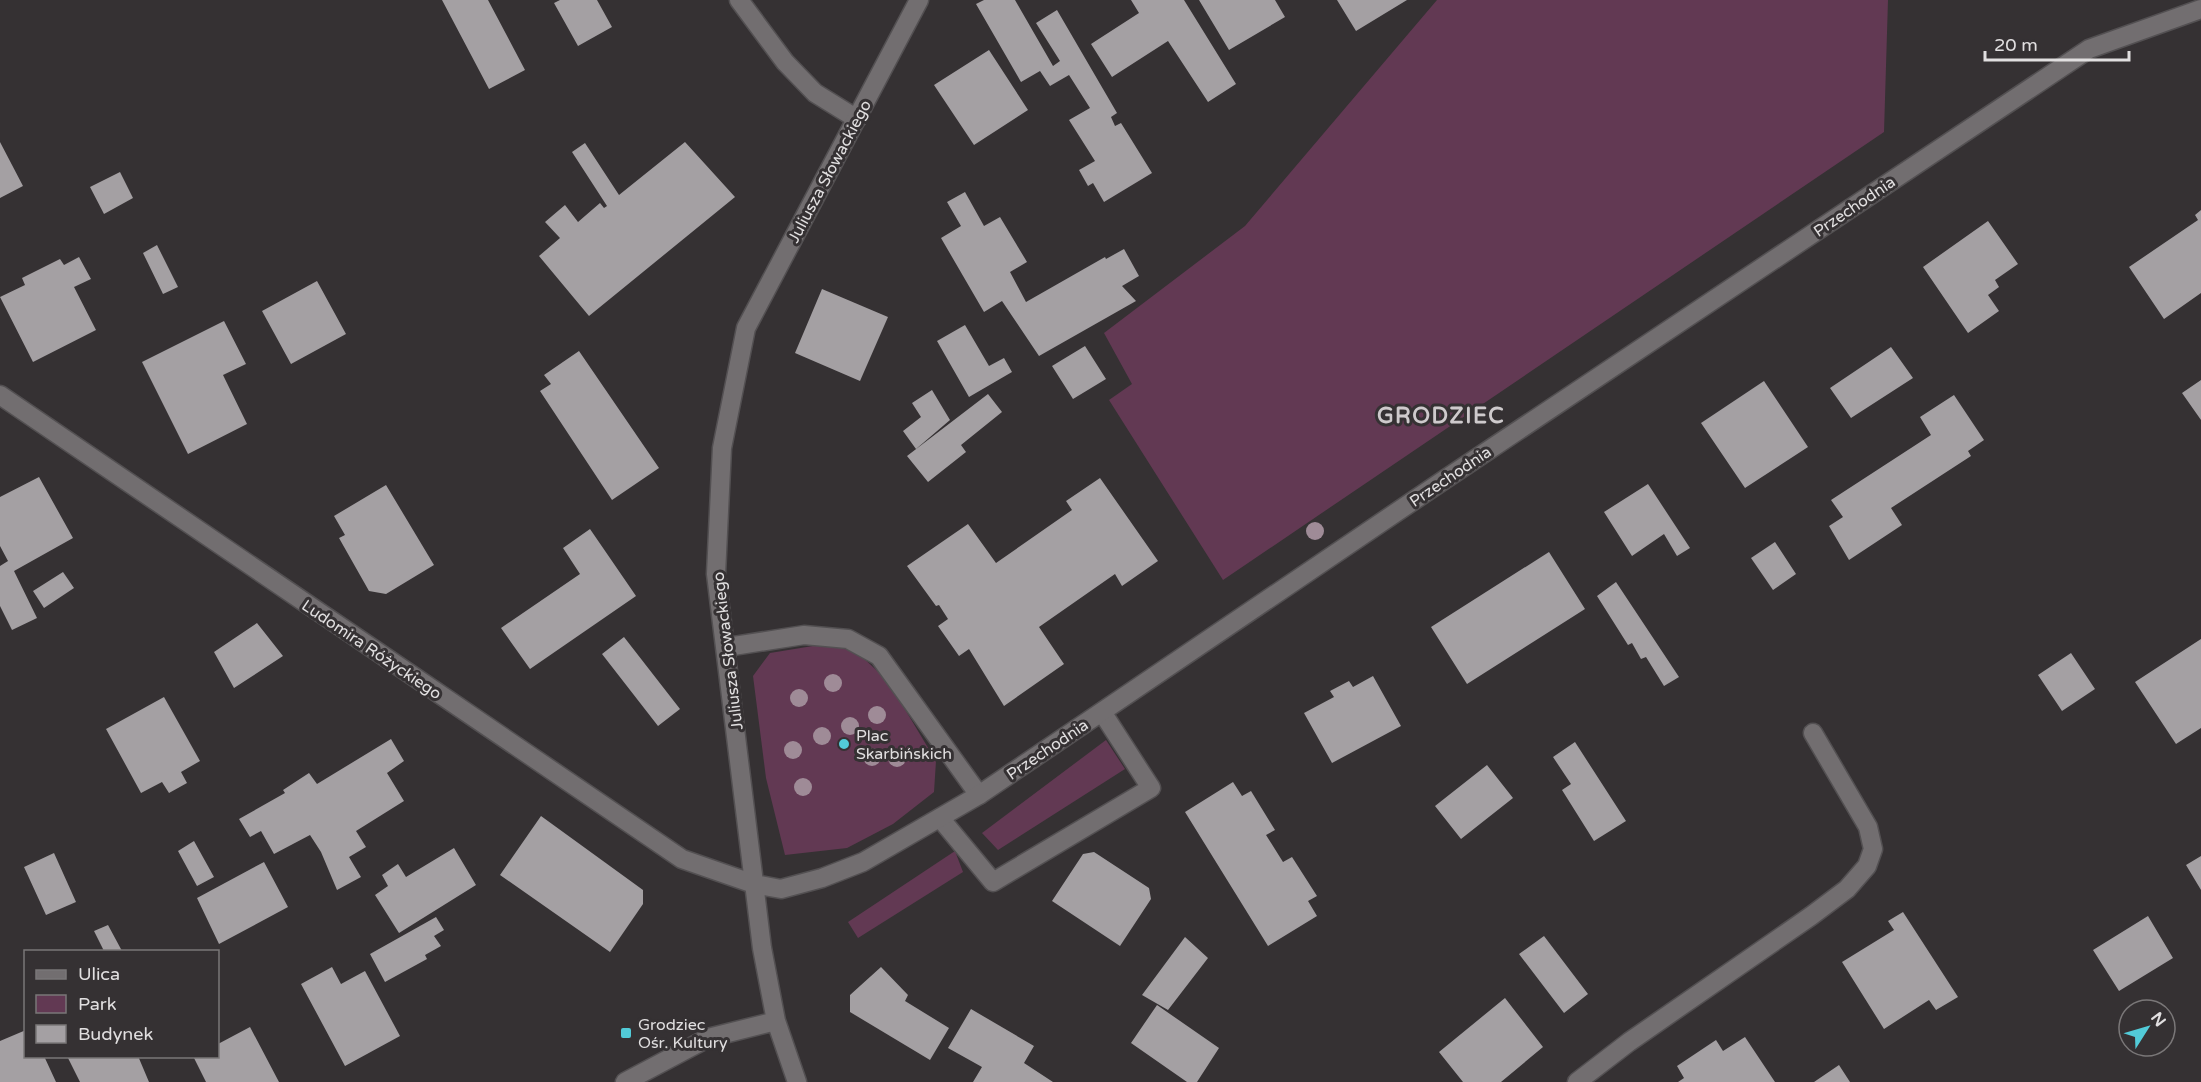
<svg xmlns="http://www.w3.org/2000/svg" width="2201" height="1082" viewBox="0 0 2201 1082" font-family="'Varela Round',sans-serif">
<rect width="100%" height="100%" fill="#353133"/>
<path fill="#623953" d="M 1437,0 L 1888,0 L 1884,132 L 1223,580 L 1109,400 L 1132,384 L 1104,333 L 1245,226 Z
M 831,643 L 858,653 L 888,681 L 936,761 L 934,792 L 893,824 L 847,848 L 785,855 L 766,778 L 753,676 L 770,653 Z
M 1106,740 L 1125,769 L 998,850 L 982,833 Z
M 955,851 L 963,872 L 858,938 L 848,922 Z"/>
<path fill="#a4a0a3" d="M 442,0 L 488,0 L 525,70 L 489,89 Z
M 560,0 L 597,0 L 612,27 L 578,46 L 554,3 Z
M 984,0 L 1015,0 L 1053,66 L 1060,61 L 1036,23 L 1057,10 L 1117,113 L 1111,117 L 1115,126 L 1121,123 L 1152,173 L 1104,202 L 1093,183 L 1088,186 L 1079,170 L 1095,161 L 1069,120 L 1090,108 L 1069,75 L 1050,86 L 1040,71 L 1021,82 L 976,4 Z
M 1131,0 L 1184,0 L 1236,84 L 1208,102 L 1168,41 L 1112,77 L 1091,44 L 1139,13 Z
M 1199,0 L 1275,0 L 1285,17 L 1229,50 Z
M 1337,0 L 1407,0 L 1356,31 Z
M 989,50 L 1028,110 L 974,145 L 934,85 Z
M 0,142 L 23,186 L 0,198 Z
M 685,142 L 735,197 L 589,316 L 539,256 L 560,238 L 545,222 L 565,205 L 578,222 L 600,203 L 604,208 L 607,206 L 572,152 L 585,143 L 619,195 Z
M 120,172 L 133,198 L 104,214 L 90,187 Z
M 965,192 L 984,226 L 1000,217 L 1027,262 L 1010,272 L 1026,302 L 1105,257 L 1106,259 L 1124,249 L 1139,276 L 1122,286 L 1136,301 L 1039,356 L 1002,301 L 984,312 L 941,238 L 961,226 L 947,202 Z
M 2201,210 L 2201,293 L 2164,319 L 2129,267 L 2198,220 L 2195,215 Z
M 1988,221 L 2018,264 L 1995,280 L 1999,287 L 1988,295 L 1999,311 L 1968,333 L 1923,267 Z
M 157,245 L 178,287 L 163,294 L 143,253 Z
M 79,257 L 91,279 L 74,287 L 96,330 L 33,362 L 0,297 L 25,285 L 22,278 L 60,259 L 64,265 Z
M 317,281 L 346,334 L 291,364 L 262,311 Z
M 822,289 L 888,317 L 860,381 L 795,353 Z
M 224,321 L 246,364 L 223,375 L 247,424 L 188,454 L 142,362 Z
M 965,325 L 989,366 L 1004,358 L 1012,372 L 969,397 L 937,341 Z
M 1085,346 L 1106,379 L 1073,399 L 1052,366 Z
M 1891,347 L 1913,378 L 1851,418 L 1830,388 Z
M 579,351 L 659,468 L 612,500 L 540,391 L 551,384 L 544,375 Z
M 2201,380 L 2201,420 L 2182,393 Z
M 1764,381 L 1808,447 L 1745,488 L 1701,423 Z
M 932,390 L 950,420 L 916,449 L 903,431 L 921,417 L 912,403 Z
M 988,394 L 1002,412 L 961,445 L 966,452 L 928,482 L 907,456 Z
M 1954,395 L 1984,440 L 1968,451 L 1971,456 L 1891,508 L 1902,525 L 1849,560 L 1829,526 L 1843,517 L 1831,500 L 1931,435 L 1920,417 Z
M 39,477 L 73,538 L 14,571 L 37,618 L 12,630 L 0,606 L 0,566 L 8,561 L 0,546 L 0,497 Z
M 1100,478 L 1158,561 L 1122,586 L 1115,574 L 1039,627 L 1064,664 L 1004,706 L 969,649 L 959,656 L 938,626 L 948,619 L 939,605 L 936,606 L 907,566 L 968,524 L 996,563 L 1072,510 L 1066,501 Z
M 1648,484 L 1690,548 L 1677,556 L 1664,534 L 1632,556 L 1604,512 Z
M 386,485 L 434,565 L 386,594 L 369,591 L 339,538 L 345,535 L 334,516 Z
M 590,529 L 636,596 L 530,669 L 501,628 L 580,574 L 563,548 Z
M 1775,542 L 1796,574 L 1773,590 L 1751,558 Z
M 1549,552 L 1585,609 L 1467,684 L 1431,627 Z
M 63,572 L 74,588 L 44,608 L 33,591 Z
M 1616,582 L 1679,677 L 1664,686 L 1646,657 L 1641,659 L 1632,643 L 1628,645 L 1597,596 Z
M 257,623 L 283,656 L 234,688 L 214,652 Z
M 624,637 L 680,709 L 658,726 L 602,654 Z
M 2201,639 L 2201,728 L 2176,744 L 2135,682 Z
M 2071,653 L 2095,689 L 2062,711 L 2038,675 Z
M 1373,676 L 1401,726 L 1332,763 L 1304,713 L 1334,697 L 1330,691 L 1349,681 L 1353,687 Z
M 164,697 L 200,761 L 181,772 L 187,783 L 169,793 L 162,782 L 141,793 L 106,729 Z
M 391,739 L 404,761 L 387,773 L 404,801 L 356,831 L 366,847 L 349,857 L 361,877 L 337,890 L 321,852 L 310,835 L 274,854 L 261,831 L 250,837 L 239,819 L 285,793 L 283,790 L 309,773 L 317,784 Z
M 1575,742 L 1626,821 L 1594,841 L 1562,790 L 1571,784 L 1553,757 Z
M 1487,765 L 1513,798 L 1461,839 L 1435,806 Z
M 1233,782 L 1242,796 L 1251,791 L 1275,830 L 1266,835 L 1283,862 L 1292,857 L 1317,896 L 1308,901 L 1317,916 L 1268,946 L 1185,812 Z
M 541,816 L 643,890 L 643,904 L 610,952 L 500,875 Z
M 194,841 L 214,877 L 197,886 L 178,851 Z
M 454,848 L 476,885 L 399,933 L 375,895 L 388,886 L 382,875 L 398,864 L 406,877 Z
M 1094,852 L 1149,888 L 1151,899 L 1120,946 L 1052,901 L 1083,854 Z
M 54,853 L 76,902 L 46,915 L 24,867 Z
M 2201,856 L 2201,890 L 2186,865 Z
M 264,862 L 288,907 L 219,944 L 197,898 Z
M 1903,912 L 1958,997 L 1936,1010 L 1929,1000 L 1884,1029 L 1842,962 L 1894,930 L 1888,921 Z
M 2148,916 L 2173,958 L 2119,991 L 2093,950 Z
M 436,917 L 444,930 L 434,936 L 441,946 L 425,955 L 427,959 L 385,982 L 370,954 Z
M 108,925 L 122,951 L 104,951 L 94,931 Z
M 1544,936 L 1588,994 L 1564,1013 L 1519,954 Z
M 1185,937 L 1208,958 L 1168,1010 L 1142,995 Z
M 332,967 L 341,984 L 365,971 L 400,1036 L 345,1066 L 301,984 Z
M 881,967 L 908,995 L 905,1001 L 949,1028 L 930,1060 L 850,1012 L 850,995 Z
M 1505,998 L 1543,1047 L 1501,1082 L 1463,1082 L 1439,1052 Z
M 1157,1005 L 1219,1048 L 1197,1082 L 1187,1082 L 1131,1043 Z
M 971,1009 L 1034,1046 L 1024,1063 L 1053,1082 L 973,1082 L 982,1067 L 948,1048 Z
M 250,1027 L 279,1082 L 206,1082 L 193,1056 L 218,1056 L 218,1044 Z
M 26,1030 L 26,1056 L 44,1056 L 56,1082 L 0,1082 L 0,1041 Z
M 1745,1037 L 1775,1082 L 1678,1082 L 1684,1078 L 1677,1066 L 1716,1040 L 1723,1051 Z
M 67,1056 L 138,1056 L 149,1082 L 80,1082 Z
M 1839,1065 L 1850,1082 L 1814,1082 Z"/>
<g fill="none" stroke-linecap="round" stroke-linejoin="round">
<g stroke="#535052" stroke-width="21">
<path id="lane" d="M 739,0 L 785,62 L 815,93 L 857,119
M 727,647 L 804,635 L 848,639 L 879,656 L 979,795
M 940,818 L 993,882 L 1151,788 L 1102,712
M 1577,1082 L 1629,1042 L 1811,916 L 1847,889 L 1867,866 L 1873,849 L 1868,827 L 1813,733"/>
</g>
<g stroke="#535052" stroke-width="21">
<path id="street" d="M 0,395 L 682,859 L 754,884 L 781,889 L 822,878 L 863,862 L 979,795 L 1441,482 L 2089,49 L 2201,9
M 625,1082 L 708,1038 L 776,1021
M 797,1082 L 776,1021 L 762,948 L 716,574 L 722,448 L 746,328 L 919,0"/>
</g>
<use href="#lane" stroke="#726e70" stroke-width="18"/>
<use href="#street" stroke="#726e70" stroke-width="18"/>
</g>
<g fill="#9f8b97">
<circle cx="1315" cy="531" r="9"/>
<circle cx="833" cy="683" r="9"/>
<circle cx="799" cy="698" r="9"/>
<circle cx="877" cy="715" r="9"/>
<circle cx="850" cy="726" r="9"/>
<circle cx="822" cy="736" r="9"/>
<circle cx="793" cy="750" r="9"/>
<circle cx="872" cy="757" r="9"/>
<circle cx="897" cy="758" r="9"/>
<circle cx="803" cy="787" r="9"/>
</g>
<g fill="#52cbd8" stroke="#353133" stroke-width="2">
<circle cx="844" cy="744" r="6"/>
<rect x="620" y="1027" width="12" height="12" rx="3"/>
</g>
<g text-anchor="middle" stroke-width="6" stroke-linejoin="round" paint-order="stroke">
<g font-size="16" fill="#e1dfe0" stroke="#353133">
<text transform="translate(829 171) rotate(-62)" y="6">Juliusza Słowackiego</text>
<text transform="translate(1854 206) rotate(-34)" y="6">Przechodnia</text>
<text transform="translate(1450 476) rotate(-34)" y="6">Przechodnia</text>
<text transform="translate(372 649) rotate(34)" y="6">Ludomira Różyckiego</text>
<text transform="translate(727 651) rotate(-97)" y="6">Juliusza Słowackiego</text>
<text transform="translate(1047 749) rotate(-34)" y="6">Przechodnia</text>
</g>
<g font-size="16" fill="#e1dfe0" stroke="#353133" text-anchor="start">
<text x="856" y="741">Plac<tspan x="856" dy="18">Skarbińskich</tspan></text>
<text x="638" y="1030">Grodziec<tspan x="638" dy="18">Ośr. Kultury</tspan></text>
</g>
<g font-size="22" font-weight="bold" letter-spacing="1.5" fill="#cecacc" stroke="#353133">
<text x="1441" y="423">GRODZIEC</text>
</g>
</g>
<rect x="24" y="950" width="195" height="108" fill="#353133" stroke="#7a7778" stroke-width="1.5"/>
<rect x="36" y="970" width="30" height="9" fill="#726e70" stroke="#7a7778" stroke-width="1.5"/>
<text x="78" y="980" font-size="18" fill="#e1dfe0">Ulica</text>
<rect x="36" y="995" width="30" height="18" fill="#623953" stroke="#7a7778" stroke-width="1.5"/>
<text x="78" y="1010" font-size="18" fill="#e1dfe0">Park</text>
<rect x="36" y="1025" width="30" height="18" fill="#a4a0a3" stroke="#7a7778" stroke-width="1.5"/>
<text x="78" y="1040" font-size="18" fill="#e1dfe0">Budynek</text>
<g transform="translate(2147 1028) rotate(53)"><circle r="28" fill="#353133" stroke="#7a7778" stroke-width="1.5"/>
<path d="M0-4.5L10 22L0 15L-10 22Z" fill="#52cbd8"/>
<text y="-9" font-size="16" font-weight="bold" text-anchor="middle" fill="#e1dfe0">N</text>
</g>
<path d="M1985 51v9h144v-9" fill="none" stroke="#e1dfe0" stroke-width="3"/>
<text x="1994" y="51" font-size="18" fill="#e1dfe0" stroke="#353133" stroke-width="4.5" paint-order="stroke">20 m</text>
</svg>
